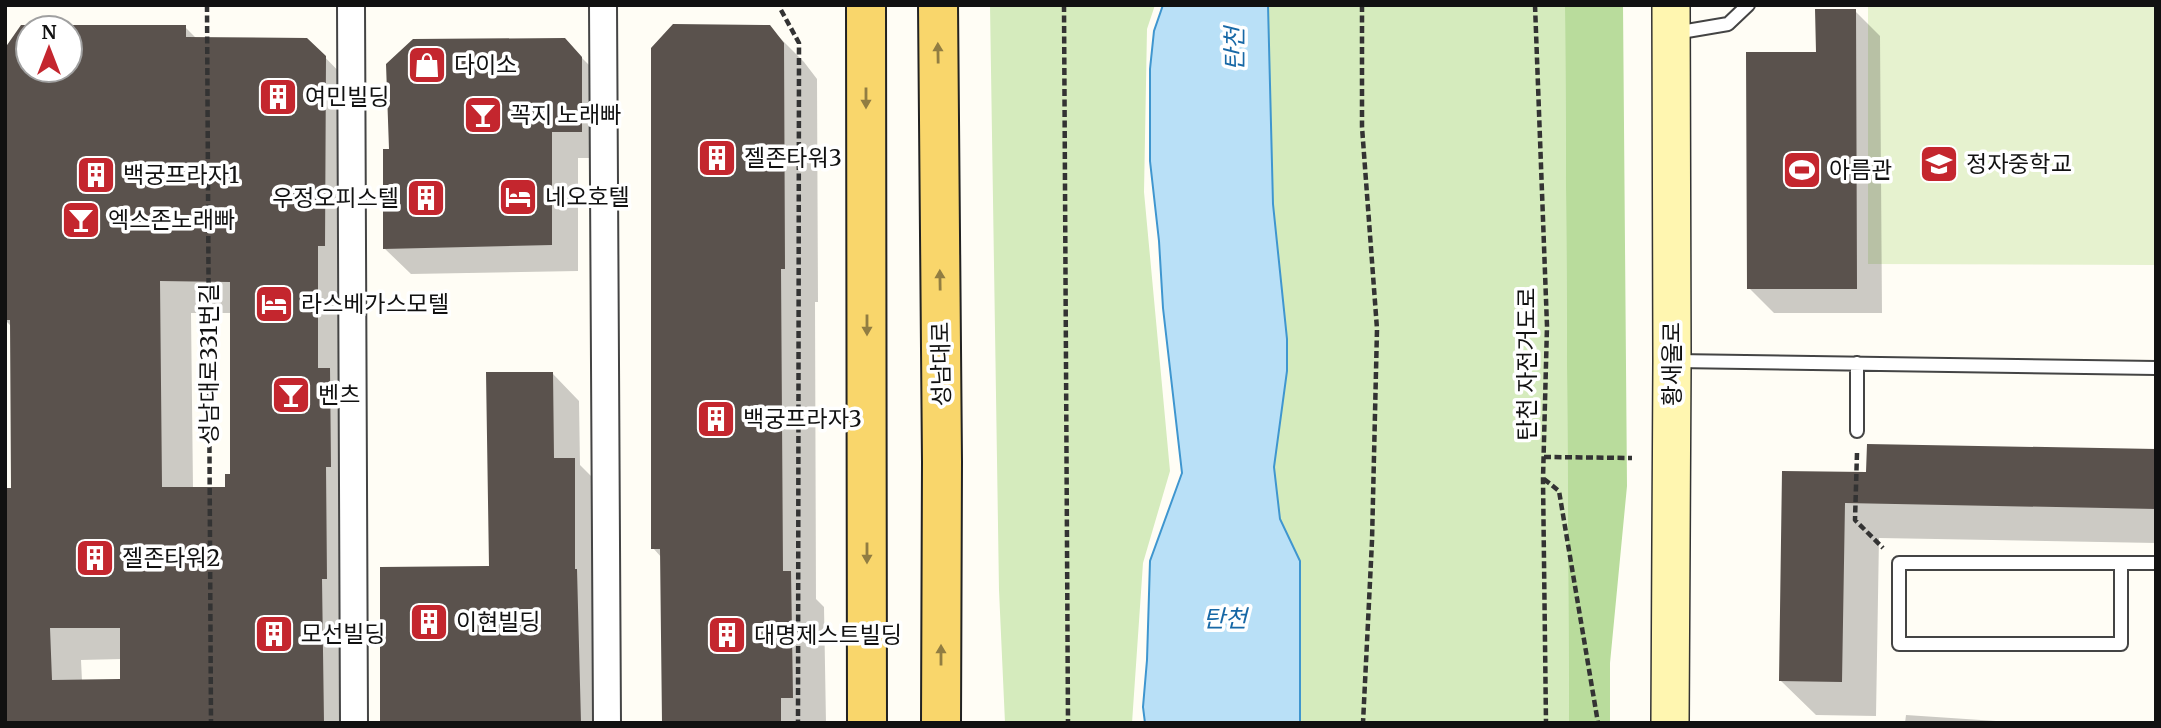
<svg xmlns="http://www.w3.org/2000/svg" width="2161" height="728" viewBox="0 0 2161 728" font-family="Merriweather,'Noto Sans KR',serif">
<rect width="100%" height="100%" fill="#fffdf5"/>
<path fill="#d5ebbd" d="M 990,5 L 1155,5 L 1147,29 L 1144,192 L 1170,471 L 1143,563 L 1132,723 L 1005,723 L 999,590 Z
M 1268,5 L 1565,5 L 1569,723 L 1300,723 L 1300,561 L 1280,519 L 1274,467 L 1287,371 L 1287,339 L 1273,204 Z"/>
<path fill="#b9dc9c" d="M 1565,5 L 1623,5 L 1627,486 L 1610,663 L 1610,723 L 1569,723 Z"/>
<path fill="#e6f2cf" d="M 1868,5 L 2156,5 L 2156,265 L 1868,264 Z"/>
<path fill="#b9e0f7" stroke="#3f96cf" stroke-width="2" d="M 1163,5 L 1268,5 L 1273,204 L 1287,339 L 1287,371 L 1274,467 L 1280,519 L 1300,561 L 1300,723 L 1145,723 L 1143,707 L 1147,660 L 1150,561 L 1182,473 L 1163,308 L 1159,241 L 1150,161 L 1150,69 L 1154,31 Z"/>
<path fill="#0003" fill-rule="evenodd" d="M 1855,11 L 1880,36 L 1882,313 L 1774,313 L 1749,288 L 1817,53 Z
M 22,27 L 185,27 L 197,39 L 307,39 L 357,90 L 355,723 L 5,723 L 12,490 L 11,326 L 5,320 ZM 28,28 L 70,28 L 70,70 L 28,70 ZM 191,313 L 232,313 L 232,475 L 227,489 L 193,489 ZM 122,659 L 122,681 L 82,681 L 81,660 Z
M 769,27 L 804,62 L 817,79 L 818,302 L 815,302 L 816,599 L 824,607 L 826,723 L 664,723 L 662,558 L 653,548 Z
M 564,40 L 591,67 L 607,158 L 578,158 L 578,271 L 411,274 L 384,248 L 390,151 Z
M 553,374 L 579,401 L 580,465 L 601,486 L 605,723 L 382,723 L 490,568 Z
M 2156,451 L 2156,543 L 1879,538 L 1876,716 L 1816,715 L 1780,680 L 1784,473 L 1868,474 Z
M 1906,715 L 2026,723 L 1905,723 Z"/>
<path fill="#5a524d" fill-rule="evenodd" d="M 1815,9 L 1856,9 L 1857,289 L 1747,289 L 1746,52 L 1816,52 Z
M 673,24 L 770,25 L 784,43 L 785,269 L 781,269 L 783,571 L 791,571 L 793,698 L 781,698 L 781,723 L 662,723 L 660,549 L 651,549 L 651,48 Z
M 21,25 L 186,25 L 186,37 L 307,38 L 326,56 L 325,246 L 318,246 L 318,368 L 330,368 L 331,467 L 326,467 L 327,579 L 322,579 L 324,723 L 5,723 L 5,488 L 11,488 L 10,320 L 5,320 L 5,48 ZM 28,28 L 70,28 L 70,70 L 28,70 ZM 160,281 L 230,282 L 230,474 L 225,474 L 225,487 L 162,487 ZM 50,628 L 120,628 L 120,679 L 52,680 Z
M 565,38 L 582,57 L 582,132 L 552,132 L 552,245 L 383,249 L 383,149 L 389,149 L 386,64 L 413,39 Z
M 486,372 L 553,372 L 554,458 L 575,458 L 575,569 L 577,569 L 581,723 L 380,723 L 380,567 L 489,566 Z
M 1867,444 L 2156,449 L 2156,509 L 1845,503 L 1842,682 L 1779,681 L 1782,471 L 1866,472 Z"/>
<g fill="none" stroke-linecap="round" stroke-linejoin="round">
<g stroke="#444" stroke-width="16">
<path id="service" d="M 1675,33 L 1728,24 L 1748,5
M 1676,361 L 2156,368
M 1857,363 L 1857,431
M 2121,563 L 2121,644 L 1899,644 L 1899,563 L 2156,563"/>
</g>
<g stroke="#444" stroke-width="30">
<path id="minor" d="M 351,5 L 354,723
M 603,5 L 607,723"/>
</g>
<g stroke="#333" stroke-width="40">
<path id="secondary" d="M 1670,723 L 1672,361 L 1671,5"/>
</g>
<g stroke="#222" stroke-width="42">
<path id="primary" d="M 866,5 L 867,723
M 938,5 L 942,462 L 941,723"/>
</g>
<path stroke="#333" stroke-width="4.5" stroke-dasharray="7 3.5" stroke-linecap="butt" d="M 207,5 L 211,723
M 1064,5 L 1068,723
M 1362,5 L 1362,127 L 1377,329 L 1372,541 L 1363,723
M 1535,5 L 1547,326 L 1543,479 L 1546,723
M 781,10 L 799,43 L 798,723
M 1857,453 L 1855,520 L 1883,548
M 1544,457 L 1632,458
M 1544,479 L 1559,491 L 1598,723"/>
<use href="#service" stroke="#fff" stroke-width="12"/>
<use href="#minor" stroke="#fff" stroke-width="26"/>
<use href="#secondary" stroke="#fff6b0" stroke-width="37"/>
<use href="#primary" stroke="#f9d66b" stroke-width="38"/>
</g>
<defs><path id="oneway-solid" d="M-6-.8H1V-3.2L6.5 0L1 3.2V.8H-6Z" transform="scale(1.75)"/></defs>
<g fill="#917d42">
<use href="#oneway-solid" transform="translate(938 53) rotate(-91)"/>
<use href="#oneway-solid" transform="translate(866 98) rotate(90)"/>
<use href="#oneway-solid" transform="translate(940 280) rotate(-91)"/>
<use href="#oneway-solid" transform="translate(867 325) rotate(90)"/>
<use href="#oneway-solid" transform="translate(867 553) rotate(90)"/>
<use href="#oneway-solid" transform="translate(941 655) rotate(-90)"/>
</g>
<defs>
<g id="shop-square" transform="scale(2.0125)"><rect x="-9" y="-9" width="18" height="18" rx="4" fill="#c4262e" stroke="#fff"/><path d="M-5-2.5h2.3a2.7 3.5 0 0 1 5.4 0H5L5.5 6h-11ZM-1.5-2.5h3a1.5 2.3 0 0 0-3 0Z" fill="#fff"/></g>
<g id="building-square" transform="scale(2.0125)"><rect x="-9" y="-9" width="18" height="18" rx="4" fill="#c4262e" stroke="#fff"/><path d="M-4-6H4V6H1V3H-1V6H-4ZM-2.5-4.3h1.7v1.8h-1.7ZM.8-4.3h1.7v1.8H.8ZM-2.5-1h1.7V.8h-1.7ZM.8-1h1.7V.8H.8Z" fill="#fff"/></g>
<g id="bar-square" transform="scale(2.0125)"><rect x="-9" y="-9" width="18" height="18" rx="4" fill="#c4262e" stroke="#fff"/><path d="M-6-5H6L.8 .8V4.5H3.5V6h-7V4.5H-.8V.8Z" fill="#fff"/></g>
<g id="school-square" transform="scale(2.0125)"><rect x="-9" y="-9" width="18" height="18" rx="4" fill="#c4262e" stroke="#fff"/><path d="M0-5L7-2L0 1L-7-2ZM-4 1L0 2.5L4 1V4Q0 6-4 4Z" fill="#fff"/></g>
<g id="stadium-square" transform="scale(2.0125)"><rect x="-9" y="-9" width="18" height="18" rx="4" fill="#c4262e" stroke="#fff"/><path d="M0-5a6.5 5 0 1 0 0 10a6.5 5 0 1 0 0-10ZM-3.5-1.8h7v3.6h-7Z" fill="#fff"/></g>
<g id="hotel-square" transform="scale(2.0125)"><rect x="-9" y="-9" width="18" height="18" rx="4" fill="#c4262e" stroke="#fff"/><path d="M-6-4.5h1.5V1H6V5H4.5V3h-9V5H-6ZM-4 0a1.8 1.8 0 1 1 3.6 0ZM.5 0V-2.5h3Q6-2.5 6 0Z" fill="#fff"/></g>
</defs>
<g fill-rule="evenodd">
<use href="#shop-square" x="427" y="65"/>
<use href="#building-square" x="278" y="97"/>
<use href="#bar-square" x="483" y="115"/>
<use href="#building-square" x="717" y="158"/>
<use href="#school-square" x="1939" y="164"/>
<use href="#stadium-square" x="1802" y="170"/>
<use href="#building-square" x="96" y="175"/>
<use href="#hotel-square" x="518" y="197"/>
<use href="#building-square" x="426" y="198"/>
<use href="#bar-square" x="81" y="220"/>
<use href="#hotel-square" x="274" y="304"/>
<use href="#bar-square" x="291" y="395"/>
<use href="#building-square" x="716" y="419"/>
<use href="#building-square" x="95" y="558"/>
<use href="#building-square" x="429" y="622"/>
<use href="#building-square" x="274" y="634"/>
<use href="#building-square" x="727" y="635"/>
</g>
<g text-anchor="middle" stroke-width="7" stroke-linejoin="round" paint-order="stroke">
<g font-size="23" fill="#111" stroke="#fff" text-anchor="start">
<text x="454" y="73">다이소</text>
<text x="305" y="105">여민빌딩</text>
<text x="510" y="123">꼭지 노래빠</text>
<text x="744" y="166">젤존타워3</text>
<text x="1966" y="172">정자중학교</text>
<text x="1829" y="178">아름관</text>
<text x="123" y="183">백궁프라자1</text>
<text x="545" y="205">네오호텔</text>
<text x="399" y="206" text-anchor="end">우정오피스텔</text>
<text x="108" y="228">엑스존노래빠</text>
<text x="301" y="312">라스베가스모텔</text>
<text x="318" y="403">벤츠</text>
<text x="743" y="427">백궁프라자3</text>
<text x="122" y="566">젤존타워2</text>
<text x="456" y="630">이현빌딩</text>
<text x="301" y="642">모선빌딩</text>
<text x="754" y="643">대명제스트빌딩</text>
</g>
<g font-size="23" fill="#111" stroke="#fff">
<text transform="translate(209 364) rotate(-90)" y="8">성남대로331번길</text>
<text transform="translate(941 364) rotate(-91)" y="8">성남대로</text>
<text transform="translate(1527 364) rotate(-90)" y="8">탄천 자전거도로</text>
<text transform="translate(1672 364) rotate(-90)" y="8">황새울로</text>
</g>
<g font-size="24" font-style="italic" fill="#1768a6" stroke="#fff">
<text transform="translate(1235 49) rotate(-90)" y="8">탄천</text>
<text x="1225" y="627">탄천</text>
</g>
</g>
<rect width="2161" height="728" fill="none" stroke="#111111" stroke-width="14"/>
<g transform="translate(49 49)"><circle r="33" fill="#ffffff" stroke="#a0a0a0" stroke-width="2"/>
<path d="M0-5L12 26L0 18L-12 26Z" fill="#c4262e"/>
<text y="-10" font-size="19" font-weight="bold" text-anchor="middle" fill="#111111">N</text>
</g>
</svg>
